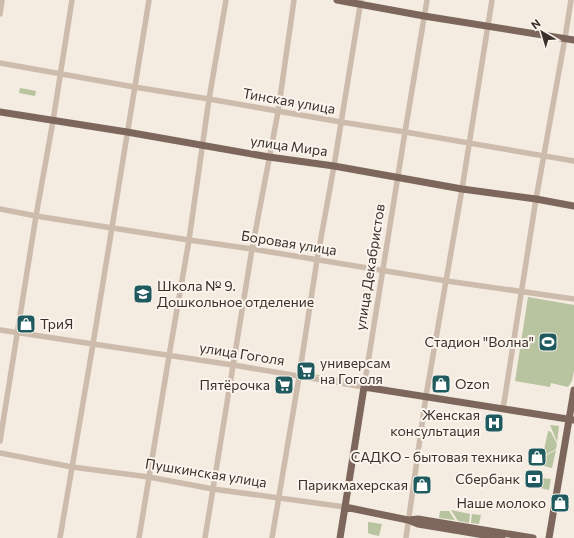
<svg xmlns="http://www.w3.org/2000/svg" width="574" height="538" viewBox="0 0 574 538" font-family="Commissioner,sans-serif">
<rect width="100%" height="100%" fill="#f4ebe1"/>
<path fill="#b8c4a0" d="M 20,88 L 36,91 L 35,96 L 19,93 Z
M 528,297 L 574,305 L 574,371 L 572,381 L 568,387 L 551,383 L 550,387 L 515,381 Z
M 306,373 L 358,381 L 358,383 L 306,374 Z
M 550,425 L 559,426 L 557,442 Z
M 548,431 L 551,432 L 557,444 L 556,449 L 546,455 L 543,455 Z
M 556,450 L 552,468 L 544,466 L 543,464 L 544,457 Z
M 542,478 L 551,479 L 549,490 L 540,488 Z
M 451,510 L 470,514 L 469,523 L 458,521 Z
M 440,511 L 449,511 L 455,520 L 439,518 Z
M 472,514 L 481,515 L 479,524 L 471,523 Z
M 368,522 L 382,524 L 379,536 L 370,534 L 368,533 Z"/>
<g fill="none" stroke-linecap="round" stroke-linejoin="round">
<path stroke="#cdbbac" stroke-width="5.5" d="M 0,14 L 2,0
M 0,63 L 134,87 L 209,99 L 341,122 L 405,132 L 574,161
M 0,209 L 36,216 L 189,240 L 252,249 L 447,281 L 574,299
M 0,330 L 233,365 L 364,387 L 405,132 L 427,0
M 503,409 L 536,199 L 565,38 L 571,0
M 0,441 L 36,216 L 53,121 L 72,0
M 0,453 L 72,467 L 149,477 L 213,489 L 345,507
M 60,538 L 93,344 L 149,0
M 139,538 L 169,356 L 189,240 L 209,99 L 226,0
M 205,538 L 252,249 L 278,112 L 294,0
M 272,538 L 299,377 L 317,260 L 334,166 L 361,0
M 406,538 L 426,396 L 462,189 L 492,0"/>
<path stroke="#7d675c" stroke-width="7" d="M 337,0 L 424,16 L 574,40
M 0,112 L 127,132 L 269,157 L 334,166 L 462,189 L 536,199 L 574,206
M 345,507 L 408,520 L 418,524 L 502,538
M 409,520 L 418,519 L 533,538
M 340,538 L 345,507 L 364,387 L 574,420
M 549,538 L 574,390"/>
</g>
<defs>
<g id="university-square" transform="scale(1)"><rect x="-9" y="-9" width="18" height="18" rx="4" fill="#1f5a5e" stroke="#fbf5ee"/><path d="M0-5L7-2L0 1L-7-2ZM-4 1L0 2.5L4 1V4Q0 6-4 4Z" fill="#fff"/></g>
<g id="shop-square" transform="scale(1)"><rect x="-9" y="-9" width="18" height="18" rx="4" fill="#1f5a5e" stroke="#fbf5ee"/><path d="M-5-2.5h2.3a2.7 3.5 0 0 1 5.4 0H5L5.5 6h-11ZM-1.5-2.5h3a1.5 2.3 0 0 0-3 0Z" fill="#fff"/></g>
<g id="stadium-square" transform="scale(1)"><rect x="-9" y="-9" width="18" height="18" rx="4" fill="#1f5a5e" stroke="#fbf5ee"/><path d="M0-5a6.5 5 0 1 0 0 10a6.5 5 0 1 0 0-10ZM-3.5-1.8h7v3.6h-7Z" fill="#fff"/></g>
<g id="supermarket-square" transform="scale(1)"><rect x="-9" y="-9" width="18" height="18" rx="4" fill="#1f5a5e" stroke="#fbf5ee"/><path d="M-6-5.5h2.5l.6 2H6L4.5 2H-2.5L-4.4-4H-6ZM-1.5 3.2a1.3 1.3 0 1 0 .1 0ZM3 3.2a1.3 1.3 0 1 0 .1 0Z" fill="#fff"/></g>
<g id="hospital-square" transform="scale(1)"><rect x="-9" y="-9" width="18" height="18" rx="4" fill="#1f5a5e" stroke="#fbf5ee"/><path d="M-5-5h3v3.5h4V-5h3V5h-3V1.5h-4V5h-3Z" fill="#fff"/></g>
<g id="bank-square" transform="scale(1)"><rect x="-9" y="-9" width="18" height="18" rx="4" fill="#1f5a5e" stroke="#fbf5ee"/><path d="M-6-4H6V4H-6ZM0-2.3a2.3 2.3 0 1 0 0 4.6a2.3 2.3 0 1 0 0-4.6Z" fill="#fff"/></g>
</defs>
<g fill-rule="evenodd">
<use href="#university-square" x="143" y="294"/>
<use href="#shop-square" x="26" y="324"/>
<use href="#stadium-square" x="548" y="342"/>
<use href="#supermarket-square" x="306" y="371"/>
<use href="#shop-square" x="441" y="384"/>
<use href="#supermarket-square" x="284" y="385"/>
<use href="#hospital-square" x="494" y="423"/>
<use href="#shop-square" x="537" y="457"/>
<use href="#bank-square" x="534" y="479"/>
<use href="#shop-square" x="422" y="485"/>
<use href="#shop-square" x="560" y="503"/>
</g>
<g text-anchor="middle" stroke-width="4" stroke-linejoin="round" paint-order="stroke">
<g font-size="14" fill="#3b302b" stroke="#fbf5ee">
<text transform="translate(289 101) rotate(10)" y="5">Тинская улица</text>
<text transform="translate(289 146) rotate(8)" y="5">улица Мира</text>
<text transform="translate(289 243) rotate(9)" y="5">Боровая улица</text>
<text transform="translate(370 267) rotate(-81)" y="5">улица Декабристов</text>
<text transform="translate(242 354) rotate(9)" y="5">улица Гоголя</text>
<text transform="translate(206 473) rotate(9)" y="5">Пушкинская улица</text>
</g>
<g font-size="14" fill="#3b302b" stroke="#fbf5ee" text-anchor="end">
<text x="157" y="291" text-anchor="start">Школа № 9.<tspan x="157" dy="16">Дошкольное отделение</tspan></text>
<text x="40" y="329" text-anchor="start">ТриЯ</text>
<text x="534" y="347">Стадион "Волна"</text>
<text x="320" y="368" text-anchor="start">универсам<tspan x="320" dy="16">на Гоголя</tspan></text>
<text x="455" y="389" text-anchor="start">Ozon</text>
<text x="270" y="390">Пятёрочка</text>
<text x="480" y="420">Женская<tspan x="480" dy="16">консультация</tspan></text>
<text x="523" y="462">САДКО - бытовая техника</text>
<text x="520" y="484">Сбербанк</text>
<text x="408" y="490">Парикмахерская</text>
<text x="546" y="508">Наше молоко</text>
</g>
</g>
<g transform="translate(542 32) rotate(322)" stroke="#fbf5ee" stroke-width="3" paint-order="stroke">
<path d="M0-3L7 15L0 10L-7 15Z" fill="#3b302b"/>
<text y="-6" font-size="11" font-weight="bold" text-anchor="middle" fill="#3b302b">N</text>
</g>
</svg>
